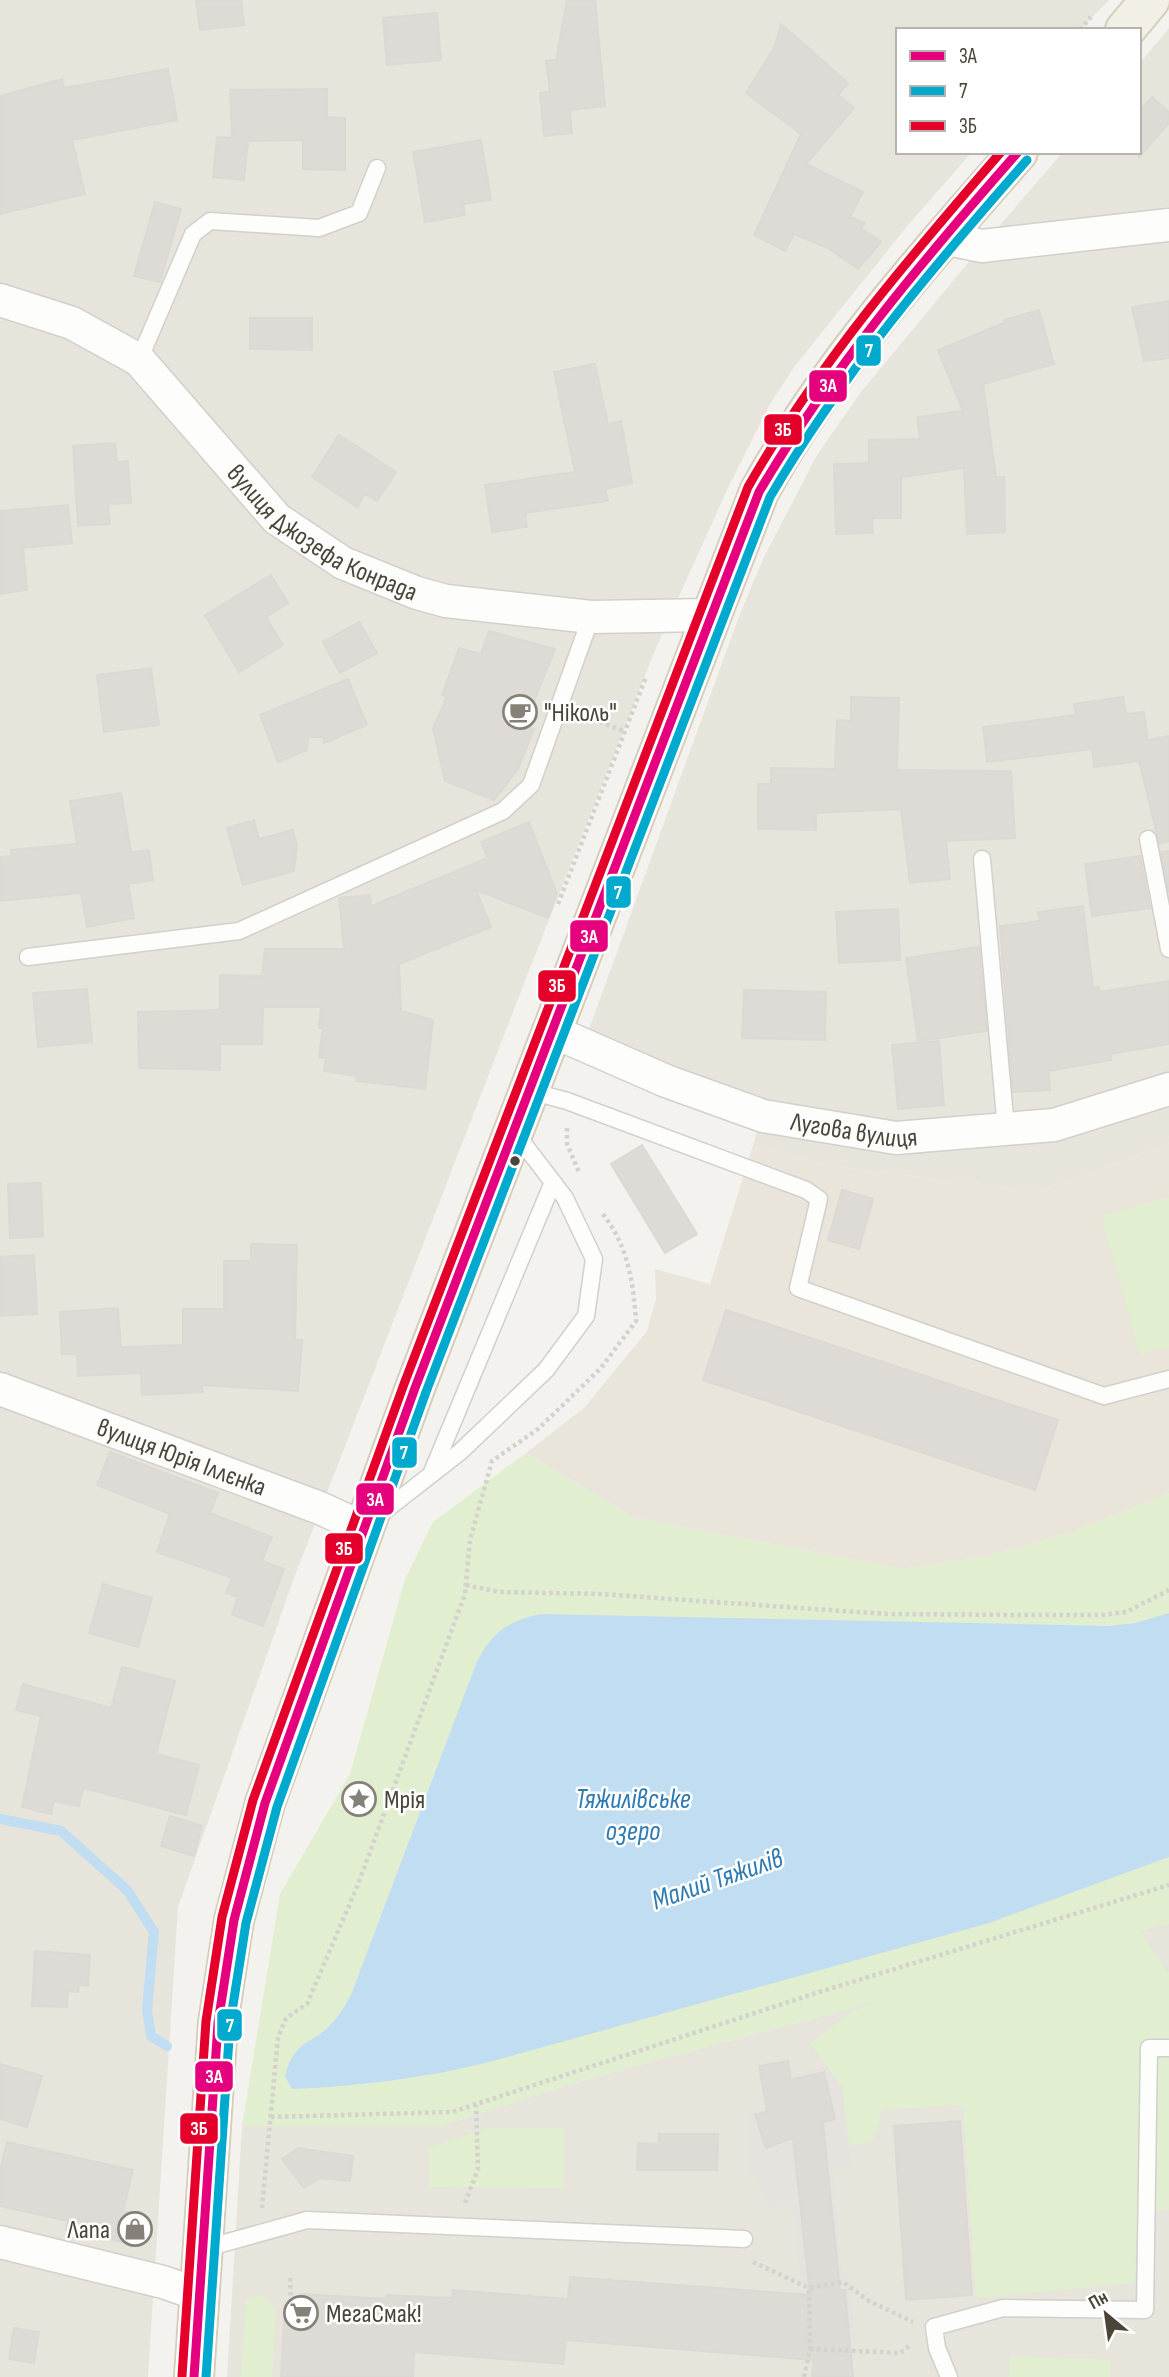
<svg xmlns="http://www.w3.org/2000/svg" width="1169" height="2377" viewBox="0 0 1169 2377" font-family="'Sofia Sans Condensed',sans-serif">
<rect width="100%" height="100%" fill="#f4f2ee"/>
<path fill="#e7e4dc" d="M 0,0 L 1109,0 L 1080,30 L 898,30 L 898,152 L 972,152 L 909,224 L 794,367 L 770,404 L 727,490 L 658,643 L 530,968 L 294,1578 L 178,1907 L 148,2377 L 0,2377 Z
M 1169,28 L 1169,1143 L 1038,1191 L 832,1166 L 754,1142 L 762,1116 L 584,1043 L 738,619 L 763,559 L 817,455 L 861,392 L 982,246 L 1063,152 L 1139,152 L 1139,64 Z
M 1169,1923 L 1169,2377 L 227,2377 L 242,2126 L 440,2126 L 591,2078 Z"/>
<path fill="#e6e2de" d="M 828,2067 L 842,2087 L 851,2168 L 833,2171 L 842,2270 L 850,2280 L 856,2344 L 815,2345 L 812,2286 L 803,2281 L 800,2275 L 792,2205 L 770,2207 L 748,2168 L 748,2114 L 797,2098 L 792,2075 Z"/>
<path fill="#eae5da" d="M 754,1142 L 832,1166 L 1038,1191 L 1169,1143 L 1169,1493 L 1073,1532 L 989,1556 L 902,1569 L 634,1518 L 526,1453 L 585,1407 L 647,1331 L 656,1299 L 655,1269 L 710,1284 Z"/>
<path fill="#e1eecf" d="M 1169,1197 L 1169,1347 L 1140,1355 L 1101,1216 Z
M 526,1453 L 634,1518 L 902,1569 L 989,1556 L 1073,1532 L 1169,1493 L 1169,1923 L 1140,1932 L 1169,1973 L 1169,2210 L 1139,2211 L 1134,2283 L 976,2298 L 963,2105 L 882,2110 L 872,2142 L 849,2145 L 842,2087 L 810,2043 L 855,2010 L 879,2001 L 591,2078 L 440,2126 L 242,2126 L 280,1894 L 350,1774 L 405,1579 L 433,1522 Z
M 489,2128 L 564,2128 L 564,2188 L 429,2187 L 429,2147 Z
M 265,2296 L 276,2312 L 272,2377 L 241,2377 L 246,2300 Z
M 1010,2356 L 1111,2360 L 1110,2377 L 1009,2377 Z"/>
<path fill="#c0ddf1" d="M 1169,1613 L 1169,1857 L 989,1923 L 493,2061 C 426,2078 361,2086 292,2089 L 285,2076 C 295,2038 312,2046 332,2023 C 340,2015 345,2005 351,1995 L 476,1664 C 491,1632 508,1621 541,1614 L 1108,1626 L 1136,1623 Z"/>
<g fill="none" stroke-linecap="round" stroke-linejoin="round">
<path stroke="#c0ddf1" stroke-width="10" d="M 0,1819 L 61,1831 L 127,1890 L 154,1932 L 147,2010 L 151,2036 L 167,2046"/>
</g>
<path fill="#dedbd6" stroke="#dcd9d4" stroke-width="2" d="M 196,0 L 241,0 L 244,25 L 200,30 Z
M 567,0 L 595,0 L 605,106 L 570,110 L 572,133 L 544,136 L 540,93 L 550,92 L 546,61 L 556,60 Z
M 437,13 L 441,60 L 387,65 L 383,18 Z
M 781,24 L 848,83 L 838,95 L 854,108 L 806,164 L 863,192 L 850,217 L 865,223 L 861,228 L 881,242 L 858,269 L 828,248 L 794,234 L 785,251 L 754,235 L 801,134 L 746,93 L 774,48 Z
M 168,69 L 177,120 L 72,140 L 85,194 L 0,214 L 0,96 L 62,79 L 64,88 Z
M 327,89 L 327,117 L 345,118 L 345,170 L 303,169 L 303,140 L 248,141 L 244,180 L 213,177 L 217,137 L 232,138 L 230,90 Z
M 1152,97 L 1169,112 L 1169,123 L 1139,157 L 1139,112 Z
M 481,140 L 491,200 L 463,204 L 465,215 L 425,222 L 413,152 Z
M 155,202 L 181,209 L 160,282 L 134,276 Z
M 1169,301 L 1169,358 L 1144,361 L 1132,307 Z
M 1039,310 L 1054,364 L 983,384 L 996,477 L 1004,477 L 1005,532 L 967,534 L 964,468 L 901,477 L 901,518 L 872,518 L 873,533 L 836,534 L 834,464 L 869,463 L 869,440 L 920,439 L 917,417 L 963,411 L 938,350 L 1004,323 L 1004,320 Z
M 250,318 L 312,318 L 312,350 L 250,349 Z
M 595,364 L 608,424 L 621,421 L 632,483 L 605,489 L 608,501 L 525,513 L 527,527 L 492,532 L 485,485 L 575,472 L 554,372 Z
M 339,435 L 396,472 L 377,501 L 365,494 L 357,507 L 312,477 Z
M 115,443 L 117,462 L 128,461 L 131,503 L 108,504 L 110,524 L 78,526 L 73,446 Z
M 68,505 L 72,543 L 23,548 L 27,590 L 0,594 L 0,511 Z
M 271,575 L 288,603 L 266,617 L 283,645 L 239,672 L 205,615 Z
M 359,622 L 377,653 L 340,673 L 323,642 Z
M 489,631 L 555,649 L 524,726 L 534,729 L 518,769 L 494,800 L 445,781 L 433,728 L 447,697 L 442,695 L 459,648 L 481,654 Z
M 151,668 L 159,725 L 104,732 L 97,675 Z
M 348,679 L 367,725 L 324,743 L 323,737 L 308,737 L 307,750 L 278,762 L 260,715 Z
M 851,697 L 899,698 L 897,770 L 1011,771 L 1015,838 L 946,841 L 950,879 L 910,883 L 901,809 L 816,813 L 816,830 L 758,829 L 758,784 L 771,784 L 771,768 L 835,769 L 837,720 L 851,721 Z
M 1123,697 L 1126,714 L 1144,712 L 1148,740 L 1169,736 L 1169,841 L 1159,843 L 1139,761 L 1094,767 L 1092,749 L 987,762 L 983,727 L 1076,715 L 1074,704 Z
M 121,793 L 131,852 L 149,850 L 153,880 L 128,884 L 134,918 L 87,927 L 81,893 L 0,901 L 0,857 L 11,856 L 11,850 L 77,844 L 70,801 Z
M 254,820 L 259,839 L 293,830 L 297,845 L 294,871 L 243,885 L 227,828 Z
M 529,822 L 557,894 L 548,918 L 476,890 L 491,927 L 399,964 L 401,1011 L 433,1020 L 425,1089 L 356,1081 L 357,1076 L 324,1071 L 326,1058 L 319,1057 L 323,1028 L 319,1028 L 321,1007 L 263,1007 L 262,1044 L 220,1044 L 220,1070 L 139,1068 L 138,1012 L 220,1010 L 220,975 L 262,976 L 265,949 L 344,949 L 339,898 L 370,895 L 371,906 L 488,858 L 481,842 Z
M 1169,851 L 1169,893 L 1161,852 Z
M 1140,856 L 1150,908 L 1092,916 L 1085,864 Z
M 1083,906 L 1093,988 L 1099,987 L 1100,992 L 1169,981 L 1169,1044 L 1110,1054 L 1111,1060 L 1049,1071 L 1050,1090 L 1013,1092 L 1000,926 L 1040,921 L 1038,912 Z
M 898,909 L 900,960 L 839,963 L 836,912 Z
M 979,947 L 987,1031 L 918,1041 L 906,958 Z
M 87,989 L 92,1042 L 38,1047 L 33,993 Z
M 744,990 L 826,992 L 825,1040 L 742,1038 Z
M 939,1041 L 944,1105 L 898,1109 L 892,1045 Z
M 642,1145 L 697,1234 L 665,1253 L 611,1164 Z
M 41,1183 L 43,1237 L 10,1238 L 8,1184 Z
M 842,1190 L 873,1199 L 859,1249 L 828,1240 Z
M 251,1244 L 297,1245 L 295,1340 L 302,1340 L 298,1391 L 202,1385 L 203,1392 L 142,1395 L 141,1373 L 78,1376 L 77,1354 L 62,1354 L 60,1312 L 118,1308 L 121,1347 L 183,1345 L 183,1309 L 224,1309 L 224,1261 L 251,1261 Z
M 34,1255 L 37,1314 L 0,1316 L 0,1257 Z
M 726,1310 L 1058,1420 L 1035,1490 L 703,1380 Z
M 110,1452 L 218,1493 L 210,1513 L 272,1537 L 262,1561 L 284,1569 L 263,1626 L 232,1615 L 238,1597 L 226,1593 L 232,1578 L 157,1552 L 170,1514 L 97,1485 Z
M 103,1584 L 152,1598 L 138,1647 L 89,1633 Z
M 122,1667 L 175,1681 L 156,1754 L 199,1765 L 186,1815 L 83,1788 L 79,1806 L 54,1801 L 51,1814 L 22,1807 L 41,1716 L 16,1710 L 23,1684 L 111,1708 Z
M 170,1816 L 202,1826 L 194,1856 L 161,1846 Z
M 35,1951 L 90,1955 L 88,1986 L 79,1985 L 78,1992 L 68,1991 L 67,2007 L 32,2006 Z
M 788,2061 L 791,2080 L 824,2072 L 835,2119 L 823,2122 L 840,2290 L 845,2290 L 853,2377 L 812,2377 L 814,2360 L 566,2340 L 563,2364 L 414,2352 L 413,2377 L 281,2377 L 285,2306 L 302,2294 L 386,2299 L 387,2295 L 452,2298 L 453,2290 L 568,2299 L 570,2277 L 810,2295 L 793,2138 L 766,2148 L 755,2115 L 767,2111 L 759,2066 Z
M 0,2064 L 42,2076 L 27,2127 L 0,2119 Z
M 960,2121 L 972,2295 L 906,2300 L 894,2126 Z
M 659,2134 L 718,2134 L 717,2170 L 637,2170 L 638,2143 L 659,2144 Z
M 7,2142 L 133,2170 L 123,2211 L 149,2218 L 142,2246 L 66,2230 L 68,2221 L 0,2206 L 0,2171 Z
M 298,2148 L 353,2156 L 350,2181 L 320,2178 L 304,2188 L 282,2159 Z
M 14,2328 L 39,2332 L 34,2363 L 9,2359 Z"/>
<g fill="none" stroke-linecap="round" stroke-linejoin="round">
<g stroke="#d2d0cb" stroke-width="19">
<path id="lane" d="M 139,360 L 193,234 L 210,221 L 319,228 L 359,213 L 377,168
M 1148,839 L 1169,949
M 982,859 L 1006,1129
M 28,957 L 239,931 L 503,811 L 531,785 L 591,617
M 530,1091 L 567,1101 L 806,1190 L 819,1199 L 798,1288 L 1104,1396 L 1169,1379
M 432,1472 L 553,1182
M 378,1516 L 460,1452 L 546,1370 L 586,1316 L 594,1259 L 565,1198 L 516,1134
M 203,2249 L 307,2220 L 744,2239
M 949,2377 L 937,2348 L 934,2327 L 1003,2308 L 1145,2310 L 1149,2048 L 1169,2048"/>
</g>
<g stroke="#d2d0cb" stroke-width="35">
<g id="street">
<path d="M 943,238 L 982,246 L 1169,225"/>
<path id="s1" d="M 0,300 L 72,323 L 139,360 L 277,519 L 343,563 L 417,593 L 446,601 L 591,617 L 710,615"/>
<path id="s2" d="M 552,1031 L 666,1081 L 763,1116 L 896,1138 L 1054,1125 L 1169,1089"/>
<path id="s3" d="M 0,1389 L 320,1508 L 363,1528"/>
<path d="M 0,2242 L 163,2282 L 200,2295"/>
</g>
</g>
<g stroke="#d6cebb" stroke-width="42">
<path id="primary" d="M 1125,30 L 1150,0
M 194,2377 L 218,2023 L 234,1920 L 265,1803 L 415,1388 L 759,492 C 828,366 923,260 1018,152"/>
</g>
<path stroke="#d3d2cc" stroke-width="4.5" stroke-dasharray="3.5 3.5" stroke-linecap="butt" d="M 1080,30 L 1091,17
M 580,714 L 624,731
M 558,904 L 646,677
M 567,1128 L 567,1144 L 579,1172
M 466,1585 L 499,1592 L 600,1594 L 887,1614 L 1024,1615 L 1103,1615 L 1126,1612 L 1169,1590
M 271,2117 L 452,2112 L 816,1993 L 1169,1885
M 465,2203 L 478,2169 L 476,2105
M 262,2208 L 278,2037 L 286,2018 L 307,2004 L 357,1887 L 465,1594 L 470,1540 L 492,1461 L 538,1429 L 601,1368 L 636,1321 C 633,1281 628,1245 602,1213
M 753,2262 L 809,2288 L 843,2282 L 869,2301 L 913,2322
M 290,2278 L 291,2302
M 810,2349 L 900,2353 L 911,2345
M 804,2377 L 810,2349 L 809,2288"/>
<use href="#lane" stroke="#fdfdfc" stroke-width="16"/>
<use href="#street" stroke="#fdfdfc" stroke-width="32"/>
<use href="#primary" stroke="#f2efe6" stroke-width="38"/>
<g stroke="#fff" stroke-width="14">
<path id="bus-1" d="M 194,2377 L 218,2023 L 234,1920 L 265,1803 L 415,1388 L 759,492 C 832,368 923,260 1018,152"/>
</g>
<g stroke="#fff" stroke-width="14">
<path id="bus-2" d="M 206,2377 L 230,2024 L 246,1923 L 277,1807 L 426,1392 L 770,497 C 842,374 933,267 1027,160"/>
</g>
<g stroke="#fff" stroke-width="14">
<path id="bus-3" d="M 182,2376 L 206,2021 L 222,1917 L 253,1800 L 404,1384 L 748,487 C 818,364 909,258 1001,152"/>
</g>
<use href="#bus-1" stroke="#e5007d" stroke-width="9"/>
<use href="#bus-2" stroke="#00a9ce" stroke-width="9"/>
<use href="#bus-3" stroke="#e4002b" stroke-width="9"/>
</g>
<defs>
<g id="cafe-ring" transform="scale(1.75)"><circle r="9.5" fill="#fff" stroke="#868178" stroke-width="1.5"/><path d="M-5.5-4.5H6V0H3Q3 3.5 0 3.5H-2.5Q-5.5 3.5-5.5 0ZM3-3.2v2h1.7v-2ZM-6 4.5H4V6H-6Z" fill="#868178"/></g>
<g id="sight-ring" transform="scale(1.75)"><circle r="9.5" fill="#fff" stroke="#868178" stroke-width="1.5"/><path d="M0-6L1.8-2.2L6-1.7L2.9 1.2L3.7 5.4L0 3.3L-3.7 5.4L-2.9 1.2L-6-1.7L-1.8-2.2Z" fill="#868178"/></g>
<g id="shop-ring" transform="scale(1.75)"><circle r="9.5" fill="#fff" stroke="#868178" stroke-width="1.5"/><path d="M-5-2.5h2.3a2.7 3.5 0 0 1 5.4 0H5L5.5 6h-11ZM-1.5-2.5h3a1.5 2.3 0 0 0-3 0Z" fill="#868178"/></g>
<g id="supermarket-ring" transform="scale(1.75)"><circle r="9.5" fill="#fff" stroke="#868178" stroke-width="1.5"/><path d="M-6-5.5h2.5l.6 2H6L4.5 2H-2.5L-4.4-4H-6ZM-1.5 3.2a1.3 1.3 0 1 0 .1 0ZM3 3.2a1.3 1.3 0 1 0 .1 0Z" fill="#868178"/></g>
</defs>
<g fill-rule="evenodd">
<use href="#cafe-ring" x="520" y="712"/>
<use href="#sight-ring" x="359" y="1799"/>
<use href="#shop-ring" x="135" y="2229"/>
<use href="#supermarket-ring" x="301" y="2313"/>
</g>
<circle fill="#4b4439" stroke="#fff" stroke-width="2.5" cx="515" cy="1161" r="6"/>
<g text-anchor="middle" stroke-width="5" stroke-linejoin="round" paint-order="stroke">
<g font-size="26" fill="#4b4439" stroke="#fff">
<text dy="9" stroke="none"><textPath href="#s1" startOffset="408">вулиця Джозефа Конрада</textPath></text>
<text dy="9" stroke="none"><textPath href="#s2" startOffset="320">Лугова вулиця</textPath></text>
<text dy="9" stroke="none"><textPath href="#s3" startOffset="194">вулиця Юрія Іллєнка</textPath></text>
</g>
<g font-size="26" fill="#4b4439" stroke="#fff" text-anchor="start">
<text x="544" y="721">"Ніколь"</text>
<text x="384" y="1808">Мрія</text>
<text x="110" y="2238" text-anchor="end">Лапа</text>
<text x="326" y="2322">МегаСмак!</text>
</g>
<g font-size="28" font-style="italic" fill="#2e7ab2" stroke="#fff">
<text x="633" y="1808">Тяжилівське<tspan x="633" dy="32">озеро</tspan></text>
<text transform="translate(717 1878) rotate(-19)" y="10">Малий Тяжилів</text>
</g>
</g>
<g stroke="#fff" stroke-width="2.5">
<rect x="855" y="334" width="27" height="33" rx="7" fill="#00a9ce"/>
<rect x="808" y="369" width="40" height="34" rx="7" fill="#e5007d"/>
<rect x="763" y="413" width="40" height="33" rx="7" fill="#e4002b"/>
<rect x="605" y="875" width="27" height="34" rx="7" fill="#00a9ce"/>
<rect x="569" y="919" width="40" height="34" rx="7" fill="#e5007d"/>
<rect x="537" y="969" width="40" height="34" rx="7" fill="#e4002b"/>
<rect x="391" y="1436" width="27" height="33" rx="7" fill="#00a9ce"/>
<rect x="355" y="1482" width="40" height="34" rx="7" fill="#e5007d"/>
<rect x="324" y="1532" width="40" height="33" rx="7" fill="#e4002b"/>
<rect x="216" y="2008" width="27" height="34" rx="7" fill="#00a9ce"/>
<rect x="194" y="2060" width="40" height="33" rx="7" fill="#e5007d"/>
<rect x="179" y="2112" width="40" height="33" rx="7" fill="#e4002b"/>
</g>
<g font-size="19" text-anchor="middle" font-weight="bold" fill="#fff">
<text x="869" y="357">7</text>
<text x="828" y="392">3А</text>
<text x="783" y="436">3Б</text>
<text x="618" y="899">7</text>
<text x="589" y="943">3А</text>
<text x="557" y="992">3Б</text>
<text x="404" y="1459">7</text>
<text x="375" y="1506">3А</text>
<text x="344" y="1555">3Б</text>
<text x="230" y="2032">7</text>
<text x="214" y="2083">3А</text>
<text x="199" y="2135">3Б</text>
</g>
<rect x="896" y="28" width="245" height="126" fill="#ffffff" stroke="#b7b4b0" stroke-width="2"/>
<rect x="910" y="51" width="35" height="10" fill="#e5007d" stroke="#b7b4b0" stroke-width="2"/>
<text x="959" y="63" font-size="21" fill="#4b4439">3А</text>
<rect x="910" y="86" width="35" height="10" fill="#00a9ce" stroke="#b7b4b0" stroke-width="2"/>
<text x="959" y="98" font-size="21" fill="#4b4439">7</text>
<rect x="910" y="121" width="35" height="10" fill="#e4002b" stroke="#b7b4b0" stroke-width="2"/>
<text x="959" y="133" font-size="21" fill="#4b4439">3Б</text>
<g transform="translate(1106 2314) rotate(331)" stroke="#ffffff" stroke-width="5" paint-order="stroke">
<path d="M0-5L12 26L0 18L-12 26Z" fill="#4b4439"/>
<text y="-10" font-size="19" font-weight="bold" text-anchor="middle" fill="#4b4439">Пн</text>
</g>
</svg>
